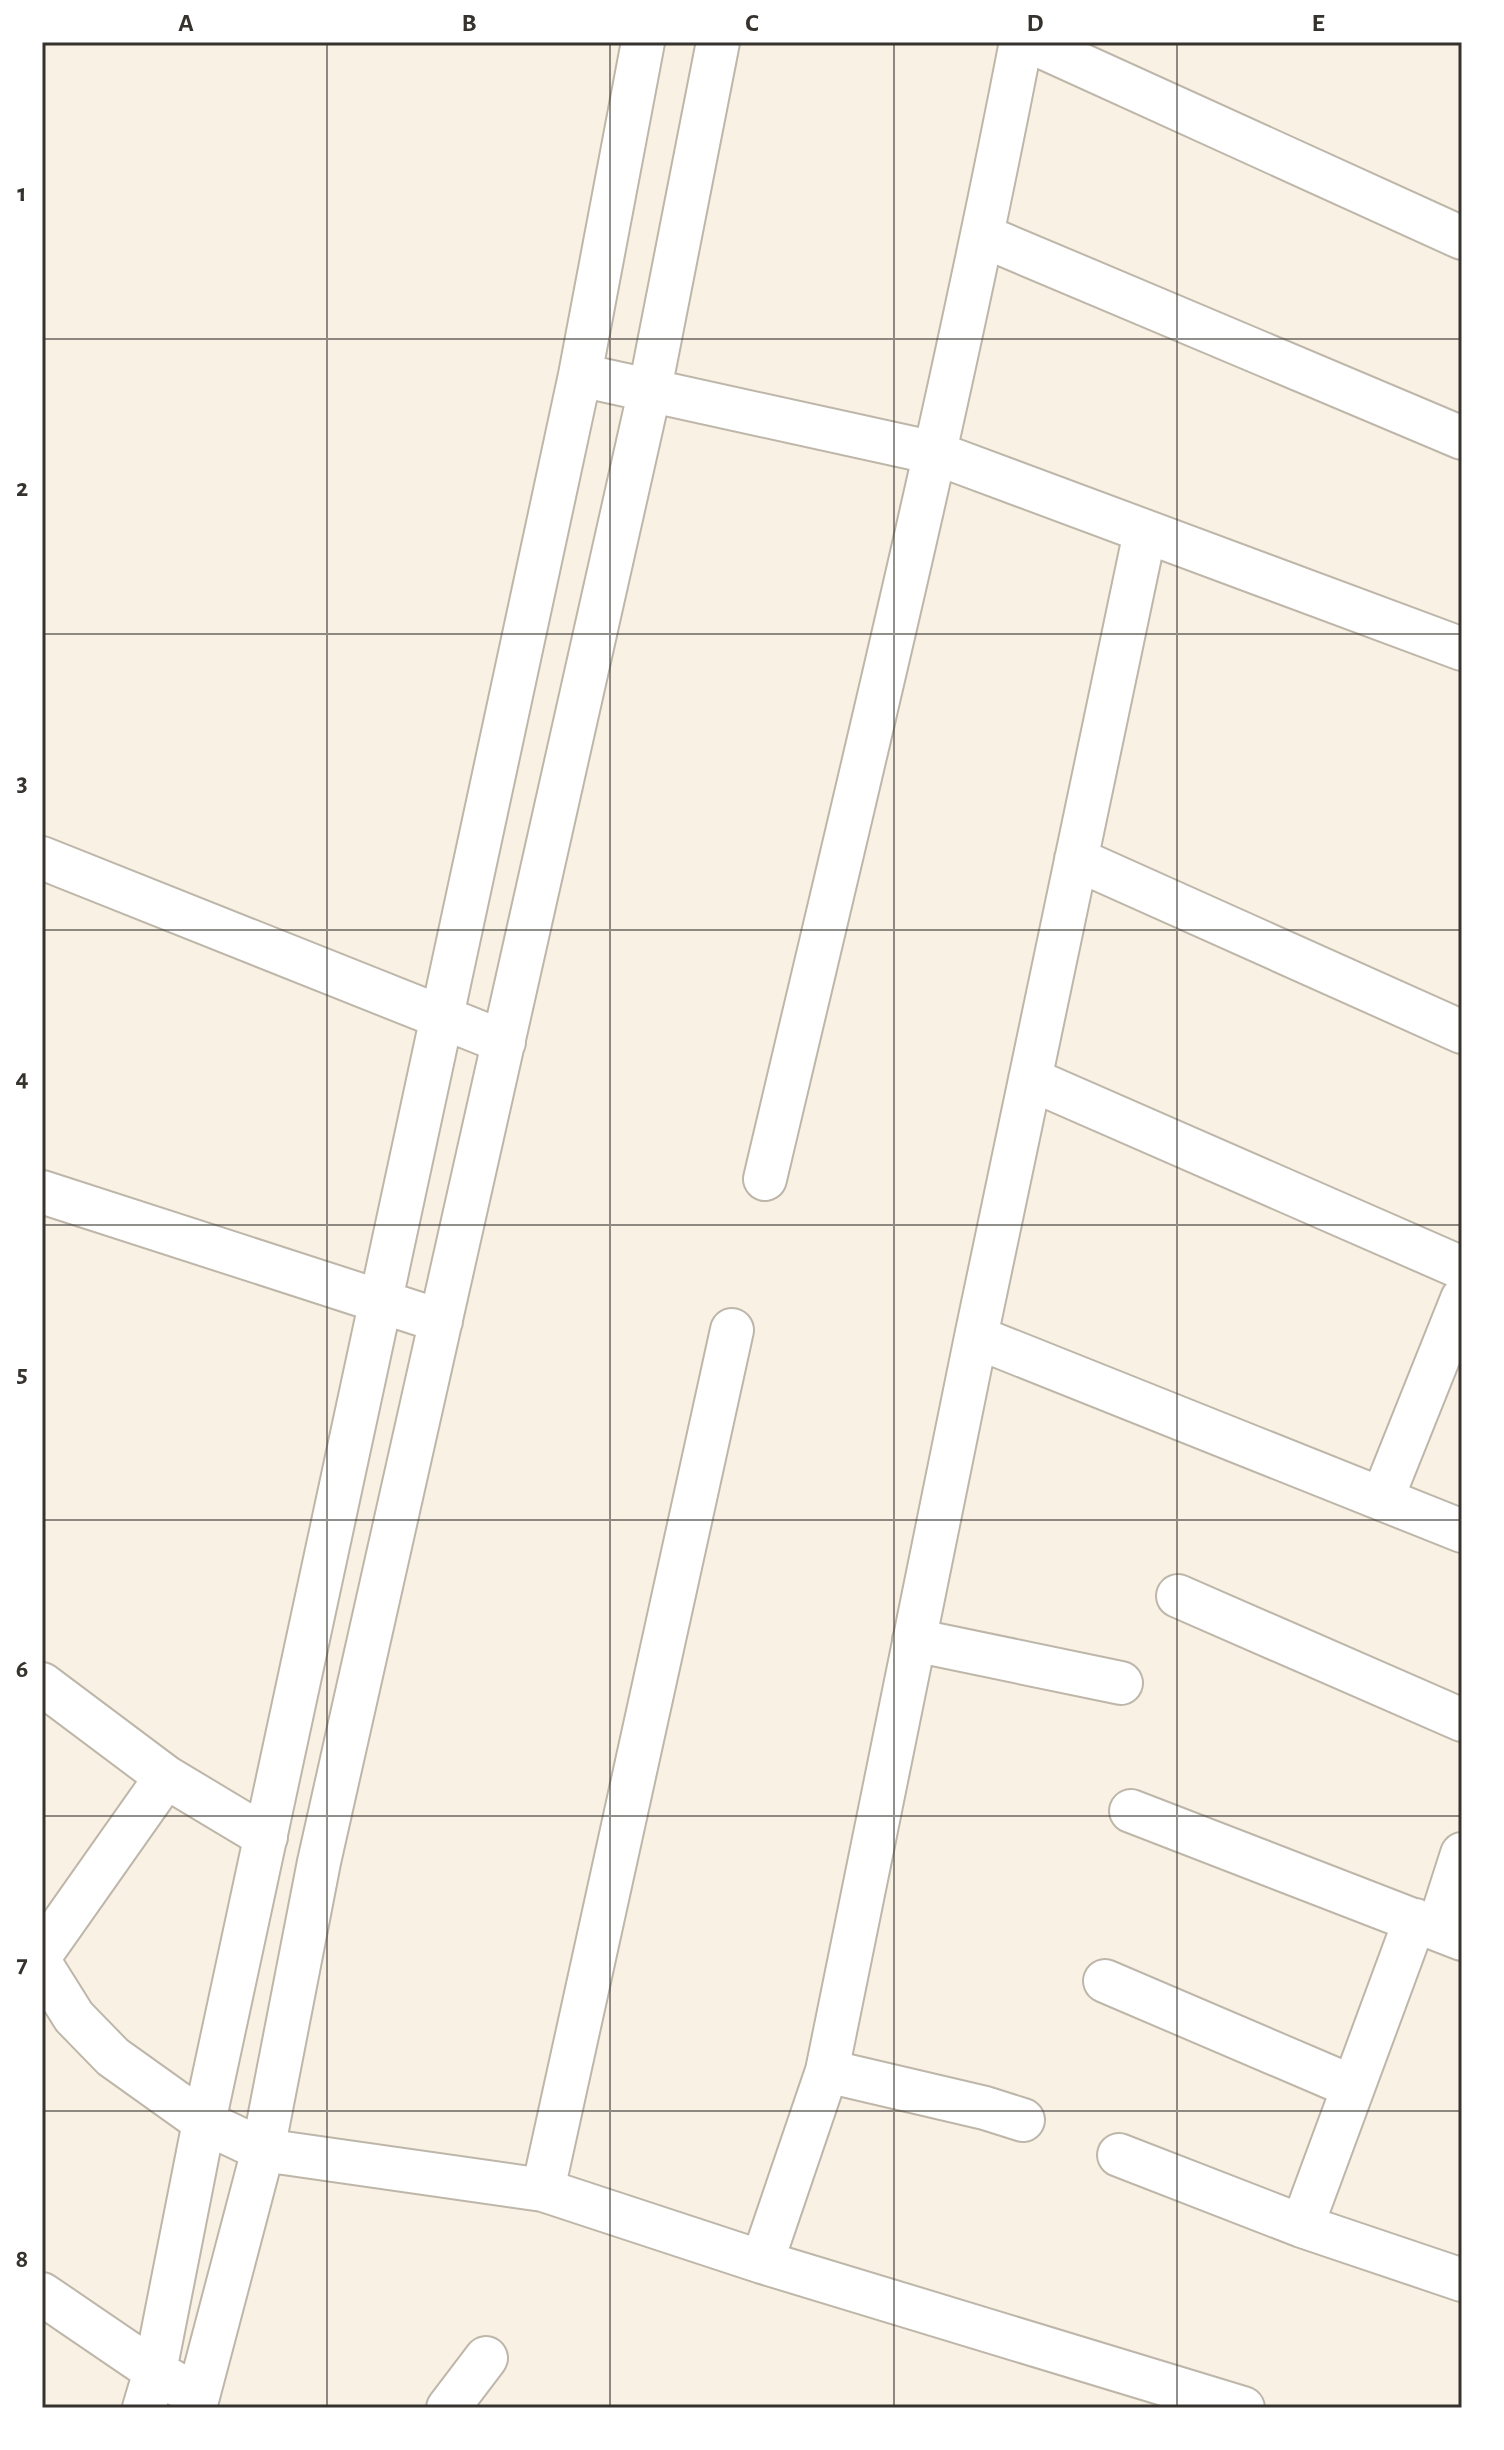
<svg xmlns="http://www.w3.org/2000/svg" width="1504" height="2450" viewBox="0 0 1504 2450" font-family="'Alegreya Sans',sans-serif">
<rect width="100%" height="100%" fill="#f8f1e4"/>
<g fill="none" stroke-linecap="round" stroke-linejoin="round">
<g stroke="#bdb6a9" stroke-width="46">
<path id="minor" d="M 1031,42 L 1462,238
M 983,236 L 1462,438
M 580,375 L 935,453 L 1462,649
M 42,858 L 504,1042
M 1076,859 L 1462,1032
M 1030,1079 L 1462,1268
M 765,1179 C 854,801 947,424 1021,42
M 42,1192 L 441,1321
M 976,1337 L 1462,1531
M 1382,1499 L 1462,1299
M 1178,1596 L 1462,1720
M 914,1640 L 1121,1683
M 42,1684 L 166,1777 L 266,1837
M 1131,1811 L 1462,1939
M 1438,1929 L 1462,1854
M 42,1953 L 166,1777
M 42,1966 L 74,2017 L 113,2057 L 204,2122 L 263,2150 L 543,2190 L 762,2262 L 1243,2408
M 1105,1981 L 1353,2087
M 827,2071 L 985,2108 L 1023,2120
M 1119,2155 L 1302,2226 L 1462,2280
M 543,2190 L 732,1330
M 1302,2226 L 1415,1920
M 762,2262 L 827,2071 L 976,1337 L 1145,532
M 42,2294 L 155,2371 L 178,2385
M 144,2408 L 155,2371 L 204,2122 L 580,375 L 643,42
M 195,2408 L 263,2150 L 319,1862 L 650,389 L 718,42
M 448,2408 L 486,2358"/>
</g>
<use href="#minor" stroke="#fff" stroke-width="42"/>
</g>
<path fill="none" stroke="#36332e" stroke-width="2" stroke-opacity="0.55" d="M 327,42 L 327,2408M 610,42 L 610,2408M 894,42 L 894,2408M 1177,42 L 1177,2408M 42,339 L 1462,339M 42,634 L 1462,634M 42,930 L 1462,930M 42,1225 L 1462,1225M 42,1520 L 1462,1520M 42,1816 L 1462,1816M 42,2111 L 1462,2111"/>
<rect width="1504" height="2450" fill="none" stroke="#ffffff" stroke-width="88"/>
<rect x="44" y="44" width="1416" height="2362" fill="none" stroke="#36332e" stroke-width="3"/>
<g font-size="26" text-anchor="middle" font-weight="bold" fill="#36332e">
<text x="186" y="31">A</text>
<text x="469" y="31">B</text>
<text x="752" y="31">C</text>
<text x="1035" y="31">D</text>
<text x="1318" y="31">E</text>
<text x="22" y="201">1</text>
<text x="22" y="496">2</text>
<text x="22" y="791">3</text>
<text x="22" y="1086">4</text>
<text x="22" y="1382">5</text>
<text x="22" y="1677">6</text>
<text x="22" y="1972">7</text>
<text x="22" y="2267">8</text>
</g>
</svg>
